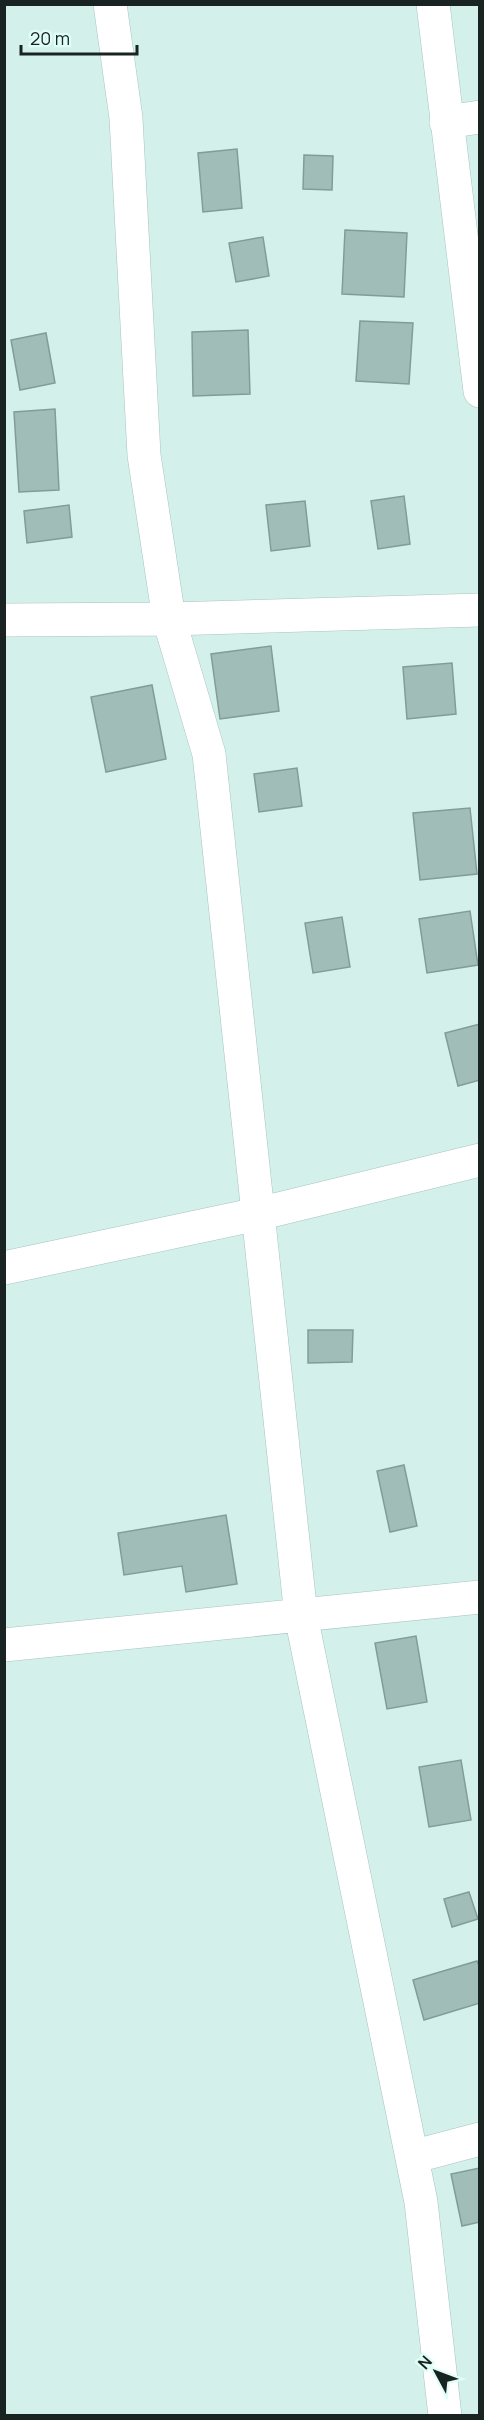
<svg xmlns="http://www.w3.org/2000/svg" width="484" height="2420" viewBox="0 0 484 2420" font-family="Manrope,sans-serif">
<rect width="100%" height="100%" fill="#d3f0eb"/>
<path fill="#a1bdb8" stroke="#829d98" stroke-width="1.5" d="M 237,149 L 242,208 L 203,212 L 198,153 Z
M 304,155 L 333,156 L 332,190 L 303,189 Z
M 345,230 L 407,233 L 404,297 L 342,294 Z
M 263,237 L 269,276 L 236,282 L 229,243 Z
M 360,321 L 413,323 L 409,384 L 356,381 Z
M 248,330 L 250,394 L 193,396 L 192,332 Z
M 46,333 L 55,383 L 20,390 L 11,340 Z
M 55,409 L 59,490 L 19,492 L 14,412 Z
M 404,496 L 410,544 L 378,549 L 371,501 Z
M 305,501 L 310,546 L 271,551 L 266,505 Z
M 69,505 L 72,537 L 27,543 L 24,511 Z
M 271,646 L 279,711 L 220,719 L 211,654 Z
M 452,663 L 456,714 L 407,719 L 403,667 Z
M 152,685 L 166,759 L 106,772 L 91,697 Z
M 297,768 L 302,806 L 259,812 L 254,774 Z
M 470,808 L 477,874 L 420,880 L 413,813 Z
M 470,911 L 478,965 L 427,973 L 419,919 Z
M 342,917 L 350,967 L 313,973 L 305,923 Z
M 480,1024 L 480,1080 L 458,1086 L 445,1033 Z
M 308,1330 L 353,1330 L 352,1362 L 308,1363 Z
M 404,1465 L 417,1526 L 390,1532 L 377,1471 Z
M 226,1515 L 237,1584 L 186,1592 L 182,1566 L 124,1575 L 118,1533 Z
M 416,1636 L 427,1702 L 387,1709 L 375,1643 Z
M 461,1760 L 471,1820 L 429,1827 L 419,1767 Z
M 469,1892 L 478,1919 L 452,1927 L 444,1899 Z
M 477,1961 L 480,1968 L 480,2003 L 424,2020 L 413,1980 Z
M 480,2168 L 480,2222 L 462,2226 L 451,2174 Z"/>
<g fill="none" stroke-linecap="round" stroke-linejoin="round">
<g stroke="#a8c4bf" stroke-width="34">
<path id="street" d="M 110,4 L 126,118 L 144,455 L 169,619 L 209,754 L 301,1616 L 421,2202 L 445,2416
M 433,4 L 480,391
M 446,122 L 480,117
M 4,620 L 169,619 L 480,610
M 4,1268 L 258,1214 L 480,1160
M 4,1645 L 480,1597
M 412,2157 L 480,2139"/>
</g>
<use href="#street" stroke="#fff" stroke-width="33"/>
</g>
<rect width="484" height="2420" fill="none" stroke="#192422" stroke-width="12"/>
<g transform="translate(436 2372) rotate(311)" stroke="#e0fef8" stroke-width="4.5" paint-order="stroke">
<path d="M0-4.5L10 22L0 15L-10 22Z" fill="#192422"/>
<text y="-9" font-size="16" font-weight="bold" text-anchor="middle" fill="#192422">N</text>
</g>
<path d="M21 45v9h116v-9" fill="none" stroke="#192422" stroke-width="3"/>
<text x="30" y="45" font-size="18" fill="#192422" stroke="#e0fef8" stroke-width="4.5" paint-order="stroke">20 m</text>
</svg>
